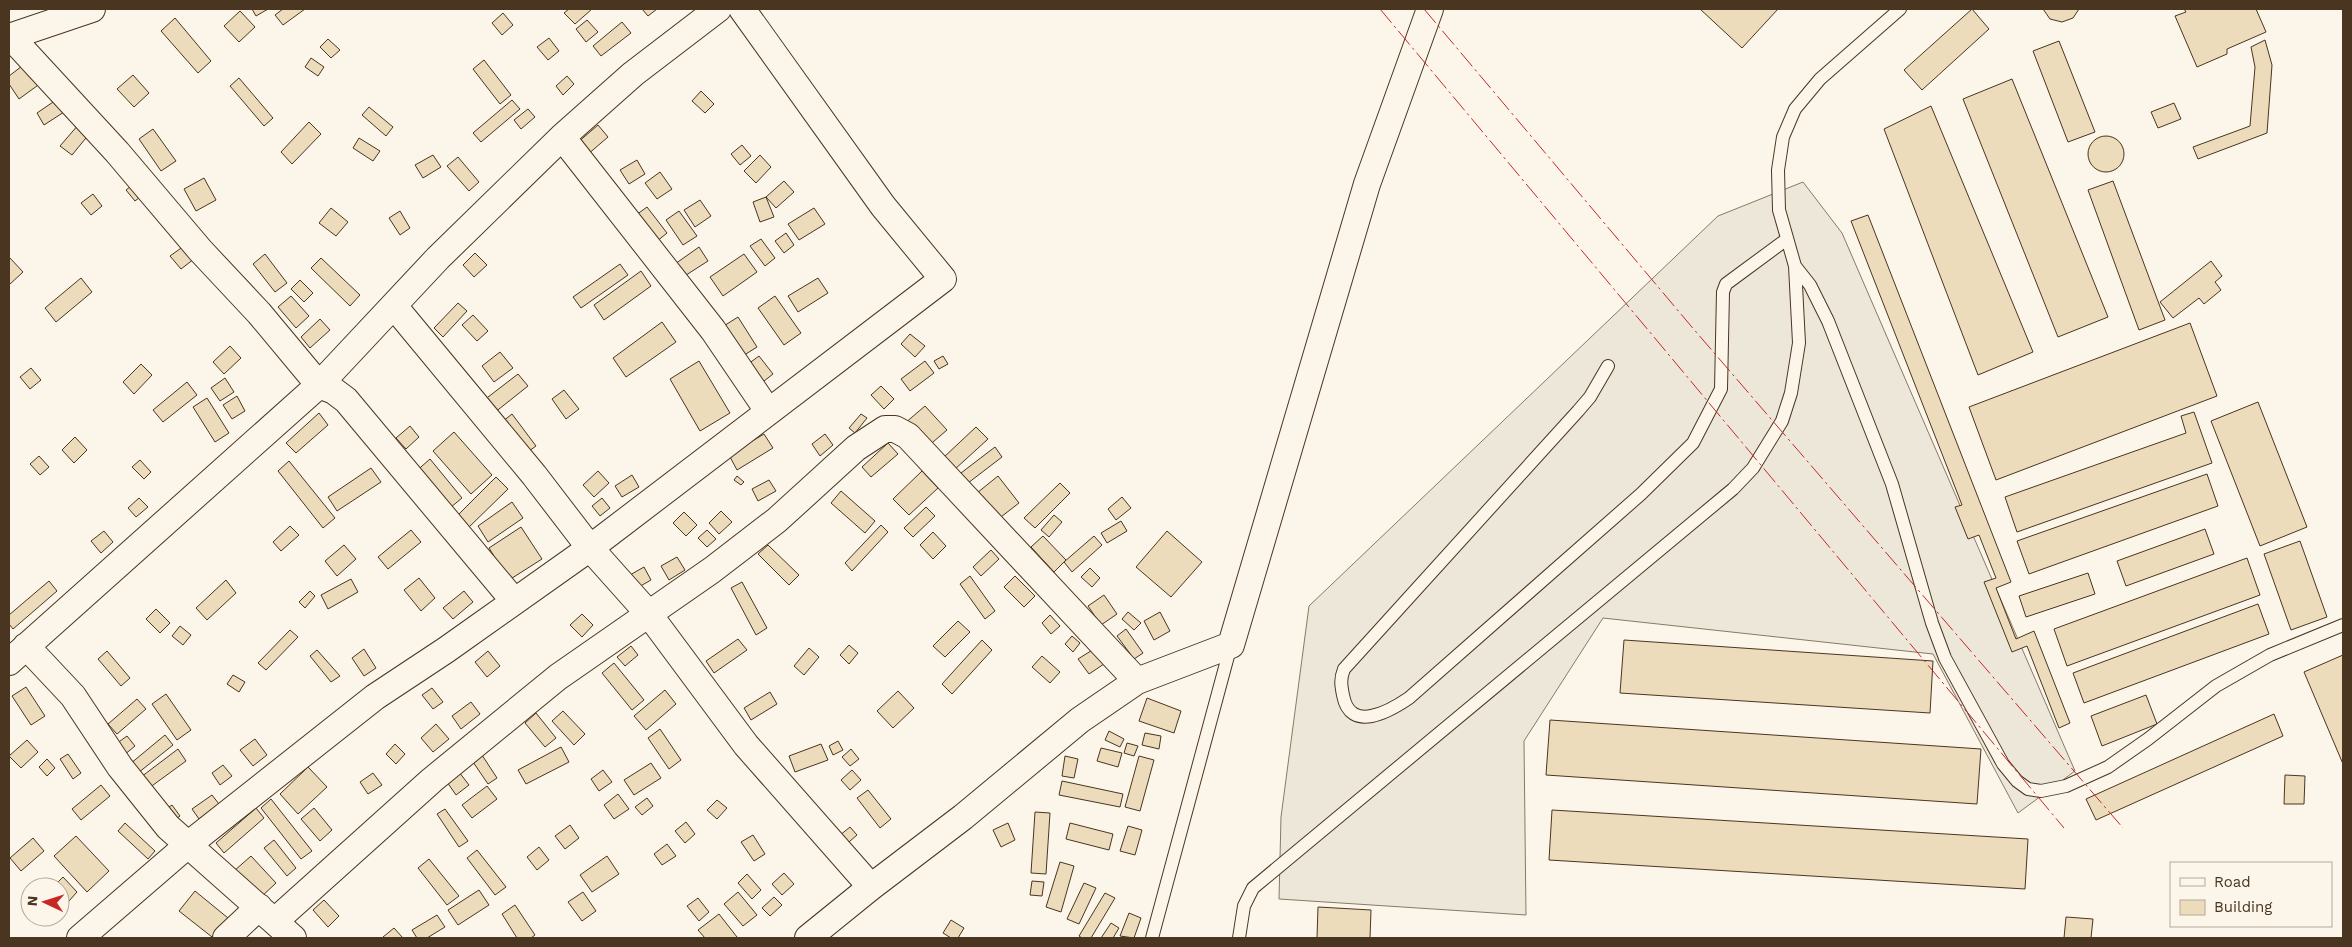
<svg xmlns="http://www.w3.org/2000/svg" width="2352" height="947" viewBox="0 0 2352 947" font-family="'Work Sans',sans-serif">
<rect width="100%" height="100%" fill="#fbf6e9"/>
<path fill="#ede7d9" stroke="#887966" d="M 1803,182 L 1842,233 L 2075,771 L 2018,813 L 1933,654 L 1603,618 L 1524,741 L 1526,915 L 1279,899 L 1281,817 L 1309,606 L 1718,216 Z"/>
<path fill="#ecdcbc" stroke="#4a3520" d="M 252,9 L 268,9 L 256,16 Z
M 283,9 L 305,9 L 283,25 L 275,15 Z
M 569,9 L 592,9 L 575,24 L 564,13 Z
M 642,9 L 657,9 L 648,16 Z
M 1700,9 L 1778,9 L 1742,48 Z
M 1972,9 L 1989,29 L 1922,90 L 1904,70 Z
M 2043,9 L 2079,9 L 2073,18 L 2062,22 L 2050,19 Z
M 2184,9 L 2256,9 L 2266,32 L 2227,49 L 2227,54 L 2197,67 L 2175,16 L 2186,12 Z
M 240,11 L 255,27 L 239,42 L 224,26 Z
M 503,13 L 513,25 L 502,35 L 492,23 Z
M 175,18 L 211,61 L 198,73 L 161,31 Z
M 587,20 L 598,32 L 586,42 L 576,29 Z
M 622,22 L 631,33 L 601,56 L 593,46 Z
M 549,38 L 559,51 L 548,60 L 537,47 Z
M 328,39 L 340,50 L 331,58 L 320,47 Z
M 2265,40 L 2272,65 L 2267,133 L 2198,159 L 2193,147 L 2250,126 L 2255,67 L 2251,47 Z
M 2059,41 L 2095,132 L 2068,142 L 2033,51 Z
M 311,58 L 324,67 L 318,76 L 305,67 Z
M 484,60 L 511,95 L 500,104 L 473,69 Z
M 26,63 L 41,83 L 19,99 L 9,84 L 9,76 Z
M 133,75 L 149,93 L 134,107 L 117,89 Z
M 567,76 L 574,84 L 563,95 L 556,86 Z
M 239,78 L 273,118 L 264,126 L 230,86 Z
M 2012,79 L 2108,317 L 2058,337 L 1963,99 Z
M 701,91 L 714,104 L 705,113 L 692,101 Z
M 56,100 L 64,112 L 44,125 L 37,113 Z
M 512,100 L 520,109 L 481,142 L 473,133 Z
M 2174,103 L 2181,119 L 2158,128 L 2151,112 Z
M 1931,106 L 2033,352 L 1978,375 L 1884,129 Z
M 369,107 L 393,127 L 386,136 L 362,115 Z
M 528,109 L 535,117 L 521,129 L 514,120 Z
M 309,122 L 321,134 L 292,164 L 281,152 Z
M 79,124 L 90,133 L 72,155 L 60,146 Z
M 598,125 L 608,137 L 587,155 L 577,143 Z
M 153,129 L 176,161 L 161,171 L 139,139 Z
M2088 154a18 18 0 1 1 36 0a18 18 0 1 1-36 0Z
M 359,138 L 380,151 L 373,161 L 353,148 Z
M 742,145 L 751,156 L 740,165 L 731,154 Z
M 433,155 L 441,167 L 423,178 L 415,165 Z
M 760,155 L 771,167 L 756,183 L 744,171 Z
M 458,157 L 479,182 L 469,191 L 447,166 Z
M 637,160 L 645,174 L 629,184 L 620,170 Z
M 660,172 L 672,189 L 657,199 L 645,183 Z
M 204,178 L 216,200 L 196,211 L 184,189 Z
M 139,180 L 148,191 L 135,201 L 126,190 Z
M 784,181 L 794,192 L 776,208 L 766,197 Z
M 2113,181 L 2165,320 L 2139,330 L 2088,190 Z
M 93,194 L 102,206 L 91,215 L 81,203 Z
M 766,197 L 774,217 L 760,222 L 753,202 Z
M 700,200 L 711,216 L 695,227 L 684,210 Z
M 647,207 L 667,233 L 656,242 L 636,215 Z
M 331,208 L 348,222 L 336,236 L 319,223 Z
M 814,208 L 825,224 L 799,240 L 788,224 Z
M 400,211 L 410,228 L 400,235 L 389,218 Z
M 679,211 L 697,236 L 683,245 L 666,220 Z
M 1868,215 L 2011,582 L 1996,588 L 2016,639 L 2034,631 L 2070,723 L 2059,728 L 2027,646 L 2012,652 L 1984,582 L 1996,578 L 1979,535 L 1968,539 L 1955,507 L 1962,505 L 1851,221 Z
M 786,233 L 794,245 L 784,253 L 775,241 Z
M 761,239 L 775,258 L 765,266 L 750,246 Z
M 184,246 L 194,259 L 181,269 L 170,256 Z
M 699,247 L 708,261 L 683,277 L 675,264 Z
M 475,253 L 487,265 L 474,277 L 463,265 Z
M 265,254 L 287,283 L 275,292 L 253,264 Z
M 744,254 L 757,272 L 723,296 L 710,277 Z
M 10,258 L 23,272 L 9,285 L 9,259 Z
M 321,258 L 360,295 L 350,306 L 311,268 Z
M 2211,261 L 2222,276 L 2215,282 L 2221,290 L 2204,304 L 2199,298 L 2173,318 L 2160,302 Z
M 620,264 L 628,275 L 581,308 L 573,297 Z
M 641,271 L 651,286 L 604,320 L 594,305 Z
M 81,278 L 92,292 L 56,322 L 45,308 Z
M 818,278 L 828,293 L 798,312 L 788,296 Z
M 300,280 L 313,293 L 304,302 L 291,289 Z
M 291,296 L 309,316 L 296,328 L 278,307 Z
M 775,296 L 801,333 L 784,345 L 758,308 Z
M 458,303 L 467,311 L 443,337 L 434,328 Z
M 473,315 L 488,331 L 477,341 L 462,325 Z
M 738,317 L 757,347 L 738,359 L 719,329 Z
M 320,319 L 330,330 L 310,348 L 301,337 Z
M 662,322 L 676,342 L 626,377 L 613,358 Z
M 2190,323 L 2217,396 L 1996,480 L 1969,407 Z
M 910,334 L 925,346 L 915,357 L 901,344 Z
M 230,346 L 241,358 L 224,374 L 213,362 Z
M 500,352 L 513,368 L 494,382 L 482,366 Z
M 759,356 L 773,374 L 759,385 L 744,367 Z
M 943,356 L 948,364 L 939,369 L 934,361 Z
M 699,361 L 730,413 L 700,431 L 670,379 Z
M 925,361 L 934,373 L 910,391 L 901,379 Z
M 141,364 L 152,375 L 134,394 L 123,382 Z
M 31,368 L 41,380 L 30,389 L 20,377 Z
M 518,374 L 528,386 L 489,417 L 479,404 Z
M 225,378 L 234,392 L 220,401 L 211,388 Z
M 187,382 L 197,395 L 163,422 L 153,410 Z
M 881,386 L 894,399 L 884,409 L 871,395 Z
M 564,390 L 579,409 L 566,419 L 552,399 Z
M 237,396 L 245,411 L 232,419 L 223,405 Z
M 207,398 L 229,433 L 215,442 L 193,407 Z
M 2258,402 L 2307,527 L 2260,546 L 2211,421 Z
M 925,406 L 947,430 L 926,448 L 904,424 Z
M 2194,412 L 2212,463 L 2017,532 L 2005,497 L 2186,433 L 2181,416 Z
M 319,413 L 328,425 L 296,453 L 286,443 Z
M 512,414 L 536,446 L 525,454 L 502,422 Z
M 861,414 L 867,418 L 855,433 L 849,428 Z
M 410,426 L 419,437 L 406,449 L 396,438 Z
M 976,427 L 988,439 L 954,470 L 943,458 Z
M 454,432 L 492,475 L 471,494 L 433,451 Z
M 764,434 L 773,448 L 737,470 L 729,455 Z
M 825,434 L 833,445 L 820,456 L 812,444 Z
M 75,437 L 87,450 L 74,463 L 62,450 Z
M 888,443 L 898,454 L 871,477 L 862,467 Z
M 995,447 L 1002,457 L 968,483 L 961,473 Z
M 39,456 L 49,467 L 40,475 L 30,464 Z
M 430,459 L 462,498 L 445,512 L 413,474 Z
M 140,460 L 151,472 L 144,479 L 132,467 Z
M 289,461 L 335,518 L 323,528 L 278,471 Z
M 371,468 L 381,482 L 337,511 L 328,497 Z
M 598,471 L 609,483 L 594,497 L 583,485 Z
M 922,471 L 938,488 L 909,515 L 893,499 Z
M 2207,474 L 2218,506 L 2029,574 L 2017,541 Z
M 632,475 L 639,487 L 622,497 L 615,486 Z
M 737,476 L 744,482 L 741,485 L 734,480 Z
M 998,476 L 1019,503 L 997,520 L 977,493 Z
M 496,477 L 508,489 L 465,531 L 454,519 Z
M 769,480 L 776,491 L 758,501 L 752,489 Z
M 1060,483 L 1070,493 L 1035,528 L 1024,518 Z
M 841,491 L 875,521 L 865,533 L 831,503 Z
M 1122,497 L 1131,508 L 1116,520 L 1108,509 Z
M 139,498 L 148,507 L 136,517 L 128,508 Z
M 602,498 L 610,508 L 600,516 L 592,506 Z
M 512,502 L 523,518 L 488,542 L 478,526 Z
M 926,507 L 935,516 L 913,537 L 904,528 Z
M 721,511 L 732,522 L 719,534 L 709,523 Z
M 684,512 L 697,525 L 686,536 L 673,523 Z
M 1054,515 L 1062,522 L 1049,537 L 1041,530 Z
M 1121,521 L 1127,531 L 1107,543 L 1101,533 Z
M 881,525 L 888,532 L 852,571 L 845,563 Z
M 290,526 L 299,535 L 281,551 L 273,542 Z
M 521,527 L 542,559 L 509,580 L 489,548 Z
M 2205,529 L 2214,554 L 2126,586 L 2117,561 Z
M 411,530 L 421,542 L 388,569 L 378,557 Z
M 707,530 L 716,539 L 707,547 L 698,538 Z
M 104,531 L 113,542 L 101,553 L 91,541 Z
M 1167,531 L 1202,562 L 1171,597 L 1136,567 Z
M 933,532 L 946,546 L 933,559 L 920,545 Z
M 1043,536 L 1066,560 L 1054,572 L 1031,547 Z
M 1094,536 L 1102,545 L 1072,572 L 1064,562 Z
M 2300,541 L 2327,617 L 2291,630 L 2264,554 Z
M 344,545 L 356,559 L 337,576 L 325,561 Z
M 768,545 L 799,575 L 789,585 L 758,554 Z
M 991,550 L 999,559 L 981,576 L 973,567 Z
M 677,557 L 685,570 L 669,580 L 661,566 Z
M 2247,558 L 2260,595 L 2067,666 L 2054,629 Z
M 644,567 L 651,580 L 637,588 L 630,575 Z
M 1090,568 L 1100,578 L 1092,587 L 1081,577 Z
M 2088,573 L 2095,594 L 2026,617 L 2019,596 Z
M 970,576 L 995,611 L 985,619 L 960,584 Z
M 1015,576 L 1035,596 L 1024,607 L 1004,587 Z
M 419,578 L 435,598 L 421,611 L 404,590 Z
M 351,579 L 358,592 L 328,609 L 321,595 Z
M 226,580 L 236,593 L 207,620 L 196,608 Z
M 49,581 L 57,591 L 13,629 L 9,624 L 9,615 Z
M 742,582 L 767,628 L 756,635 L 731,588 Z
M 310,591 L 315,596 L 305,608 L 299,602 Z
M 464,591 L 473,602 L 453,619 L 443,608 Z
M 1104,595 L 1117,614 L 1101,625 L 1088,606 Z
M 2258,604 L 2269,634 L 2084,703 L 2073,673 Z
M 156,609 L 170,623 L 160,633 L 146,619 Z
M 1128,612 L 1141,623 L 1134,630 L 1122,619 Z
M 1160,612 L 1170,631 L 1154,640 L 1144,621 Z
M 582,614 L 593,625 L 582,637 L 570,625 Z
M 1050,615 L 1060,626 L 1051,634 L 1042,623 Z
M 958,621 L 970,632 L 945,657 L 933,646 Z
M 180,626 L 191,635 L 183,645 L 172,636 Z
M 1126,629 L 1143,653 L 1134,659 L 1117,636 Z
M 290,630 L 298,637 L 266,670 L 258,663 Z
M 1072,636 L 1080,643 L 1073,652 L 1065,644 Z
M 738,639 L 747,650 L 714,673 L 706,661 Z
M 982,640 L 992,650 L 952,694 L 942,684 Z
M 1624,640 L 1933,661 L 1930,713 L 1620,693 Z
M 849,645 L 858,653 L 849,664 L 840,655 Z
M 631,646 L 638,655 L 625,666 L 617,657 Z
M 809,648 L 819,657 L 804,675 L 794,666 Z
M 364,649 L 376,668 L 364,676 L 352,658 Z
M 1094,649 L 1104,664 L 1089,674 L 1078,659 Z
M 317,650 L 340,676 L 331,682 L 310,656 Z
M 107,651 L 130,678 L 121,686 L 98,659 Z
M 488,651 L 500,666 L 487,677 L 475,662 Z
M 2343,655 L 2343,764 L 2304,672 Z
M 1042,656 L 1060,672 L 1050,683 L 1032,667 Z
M 614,663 L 644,700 L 632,710 L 602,673 Z
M 233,675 L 245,682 L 239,692 L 227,684 Z
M 26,687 L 45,716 L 31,725 L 12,696 Z
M 432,688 L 443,702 L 433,709 L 422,695 Z
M 665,690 L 676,704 L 646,730 L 634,716 Z
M 898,691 L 914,708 L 893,728 L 877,711 Z
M 770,692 L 777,704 L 751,720 L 744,708 Z
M 166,694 L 191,730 L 177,740 L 152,704 Z
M 2146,695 L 2157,724 L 2102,746 L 2091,716 Z
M 1147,698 L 1181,711 L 1174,733 L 1139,721 Z
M 137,699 L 146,709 L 117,734 L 108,724 Z
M 471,702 L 480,714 L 461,729 L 452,716 Z
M 563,711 L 585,734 L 574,745 L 552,721 Z
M 536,713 L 556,738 L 545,747 L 525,723 Z
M 2274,714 L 2283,736 L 2096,820 L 2086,799 Z
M 1550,720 L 1981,749 L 1977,804 L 1546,775 Z
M 436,724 L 449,739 L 433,752 L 421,738 Z
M 660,729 L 681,760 L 669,769 L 648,738 Z
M 1109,731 L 1124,739 L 1120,747 L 1105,740 Z
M 1145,733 L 1161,736 L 1159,749 L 1142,745 Z
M 165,735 L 173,745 L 138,773 L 130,764 Z
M 127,736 L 135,746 L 124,755 L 116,744 Z
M 255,739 L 267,755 L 253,766 L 240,750 Z
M 27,740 L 38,752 L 21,768 L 9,756 Z
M 838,741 L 843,750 L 833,755 L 829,746 Z
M 1127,743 L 1138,746 L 1134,756 L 1124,753 Z
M 395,744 L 405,754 L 396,764 L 386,754 Z
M 821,744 L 828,760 L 795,772 L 789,756 Z
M 561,747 L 569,762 L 526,784 L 518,770 Z
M 1101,748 L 1122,753 L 1118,767 L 1097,761 Z
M 178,749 L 186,761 L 149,788 L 141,777 Z
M 851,749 L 859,759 L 850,766 L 842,757 Z
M 68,754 L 81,773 L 73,779 L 60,759 Z
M 482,755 L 497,778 L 488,784 L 473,762 Z
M 1065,756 L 1078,759 L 1074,778 L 1062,776 Z
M 1139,756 L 1154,760 L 1140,811 L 1125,807 Z
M 47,759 L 55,768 L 47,776 L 39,767 Z
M 651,763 L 661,778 L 634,795 L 624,780 Z
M 223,765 L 232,776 L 220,785 L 212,773 Z
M 308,767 L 327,787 L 298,814 L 280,794 Z
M 603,770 L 612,782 L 599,791 L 591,779 Z
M 852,770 L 861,780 L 850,790 L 841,780 Z
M 459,772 L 469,785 L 456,795 L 447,782 Z
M 373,773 L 382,785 L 368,794 L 360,782 Z
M 2285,775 L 2305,776 L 2304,804 L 2284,804 Z
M 1062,781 L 1123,794 L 1120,807 L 1059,795 Z
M 101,785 L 110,796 L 81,820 L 72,809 Z
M 487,786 L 497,799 L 472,818 L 462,805 Z
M 868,790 L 891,819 L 880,828 L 857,798 Z
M 618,794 L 629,809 L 614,819 L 604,805 Z
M 212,795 L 219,804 L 199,819 L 192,809 Z
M 647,798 L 653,806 L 642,815 L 635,807 Z
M 271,799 L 312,851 L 301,859 L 261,808 Z
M 717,800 L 727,808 L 717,819 L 707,810 Z
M 172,805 L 180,816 L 169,824 L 161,813 Z
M 256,808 L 264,818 L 224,853 L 216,843 Z
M 314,808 L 332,830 L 320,841 L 301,819 Z
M 445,809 L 468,841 L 459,847 L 437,814 Z
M 1552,810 L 2028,839 L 2025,889 L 1549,860 Z
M 1035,812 L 1050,813 L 1046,874 L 1031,873 Z
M 686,822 L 695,834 L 685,843 L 675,831 Z
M 125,823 L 155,851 L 148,859 L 118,831 Z
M 1008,823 L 1015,840 L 1001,847 L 993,830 Z
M 1070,823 L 1113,834 L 1109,850 L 1066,839 Z
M 570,825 L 579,838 L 565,849 L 555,836 Z
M 1128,826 L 1142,830 L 1135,855 L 1120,851 Z
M 850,827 L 857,835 L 842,848 L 834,840 Z
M 753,835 L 765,854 L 754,861 L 741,842 Z
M 76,836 L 109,871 L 87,892 L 54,856 Z
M 33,838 L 44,851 L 21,871 L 10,858 Z
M 274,840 L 296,868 L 287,876 L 264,848 Z
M 667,844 L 676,856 L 662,865 L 654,854 Z
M 539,847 L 549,860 L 537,870 L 527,857 Z
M 477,850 L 506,887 L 495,895 L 467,858 Z
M 251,856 L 276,883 L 259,899 L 234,871 Z
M 607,856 L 619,874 L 592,892 L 580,875 Z
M 429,859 L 459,896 L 447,905 L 418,868 Z
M 1060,862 L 1074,866 L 1061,912 L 1046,907 Z
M 784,873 L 794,884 L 782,895 L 772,884 Z
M 747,874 L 761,890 L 752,899 L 738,883 Z
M 63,877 L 77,892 L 61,910 L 60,887 L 53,887 Z
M 1032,881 L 1044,882 L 1042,896 L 1030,895 Z
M 1084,883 L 1096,888 L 1079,924 L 1067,919 Z
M 479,890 L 489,905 L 458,925 L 448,910 Z
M 195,891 L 228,918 L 212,937 L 179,911 Z
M 583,892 L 596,911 L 582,921 L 568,902 Z
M 738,892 L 757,915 L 743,926 L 724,904 Z
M 1105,893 L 1115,898 L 1091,938 L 1082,938 L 1079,936 Z
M 774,897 L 782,905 L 770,916 L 762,908 Z
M 698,898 L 709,912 L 699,921 L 687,906 Z
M 324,900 L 339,916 L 328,927 L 313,910 Z
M 515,905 L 535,935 L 531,938 L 517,938 L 502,914 Z
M 1318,907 L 1371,910 L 1370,938 L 1317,938 Z
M 1129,913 L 1141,918 L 1134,938 L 1120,936 Z
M 719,914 L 737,937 L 735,938 L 705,938 L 698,930 Z
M 437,915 L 445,927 L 427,938 L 417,938 L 412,930 Z
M 2066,917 L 2093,919 L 2091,938 L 2064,938 Z
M 951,920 L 964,928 L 958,938 L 951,938 L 943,933 Z
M 1111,923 L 1119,928 L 1113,938 L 1101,938 Z
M 394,928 L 403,938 L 385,938 L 383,937 Z"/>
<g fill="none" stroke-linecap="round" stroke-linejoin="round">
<g stroke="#4a3520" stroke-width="14">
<path id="service" d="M 1795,266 L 1810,285 L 1828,321 L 1892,484 L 1932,623 L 1945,658 L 2003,764 L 2017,781 L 2028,789 L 2041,791 L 2066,786 L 2108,767 L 2148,739 L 2216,686 L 2270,655 L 2343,625
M 1608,366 L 1590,397 L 1578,411 L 1344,669 C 1340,679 1341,685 1343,695 C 1350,734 1390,711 1409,698 L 1641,494 L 1693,443 L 1721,389 L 1723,292 L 1726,284 L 1787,239
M 1152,938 L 1231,645
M 1239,938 L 1244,906 L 1253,888 L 1733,489 L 1753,468 L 1782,421 L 1791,393 L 1799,343 L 1795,266 L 1779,210 L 1778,170 L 1783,137 L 1795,109 L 1820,79 L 1900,9"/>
</g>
<g stroke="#4a3520" stroke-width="28">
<path id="minor" d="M 10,36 L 117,152 L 200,250 L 259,313 L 319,385 L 334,391 L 346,400 L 514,601
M 9,37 L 92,9
M 562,137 L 713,330 L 768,411
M 394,306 L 534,475 L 590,548 L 648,613 L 746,745 L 871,887
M 26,646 L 73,696 L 120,767 L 168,827 L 293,938
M 9,662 L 319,385 L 438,258 L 562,137 L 633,74 L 718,9
M 275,921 L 432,780 L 558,677 L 712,570 L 777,520 L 856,448 L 885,429 L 895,429 L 908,436 L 1137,681
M 80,938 L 189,844 L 375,697 L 446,650 L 590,548 L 943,279 L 883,206 L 742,9
M 226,938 L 259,907
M 808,938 L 871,887 L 963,817 L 1080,720 L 1137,681 L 1231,645 L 1367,184 L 1430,9"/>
</g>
<use href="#service" stroke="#fbf6e9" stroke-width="12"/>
<use href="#minor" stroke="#fbf6e9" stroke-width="26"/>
<path stroke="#c62828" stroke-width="1" stroke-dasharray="18 4 2.5 4" stroke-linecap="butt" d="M 1380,9 L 2064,828
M 1424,9 L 1691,326 L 2123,828"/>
</g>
<rect width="2352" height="947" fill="none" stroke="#4a3520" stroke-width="20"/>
<rect x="2170" y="862" width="162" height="65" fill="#fbf6e9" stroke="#b4a999"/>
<rect x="2180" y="878" width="25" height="8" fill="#fbf6e9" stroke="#b4a999"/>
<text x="2214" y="887" font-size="15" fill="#4a3520">Road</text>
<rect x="2180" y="900" width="25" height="15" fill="#ecdcbc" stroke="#b4a999"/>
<text x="2214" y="912" font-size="15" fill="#4a3520">Building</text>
<g transform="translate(45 902) rotate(274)"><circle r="24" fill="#fbf6e9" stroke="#b4a999"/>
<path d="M0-4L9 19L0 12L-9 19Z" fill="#c62828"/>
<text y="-8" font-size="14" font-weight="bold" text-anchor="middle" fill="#4a3520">N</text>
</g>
</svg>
